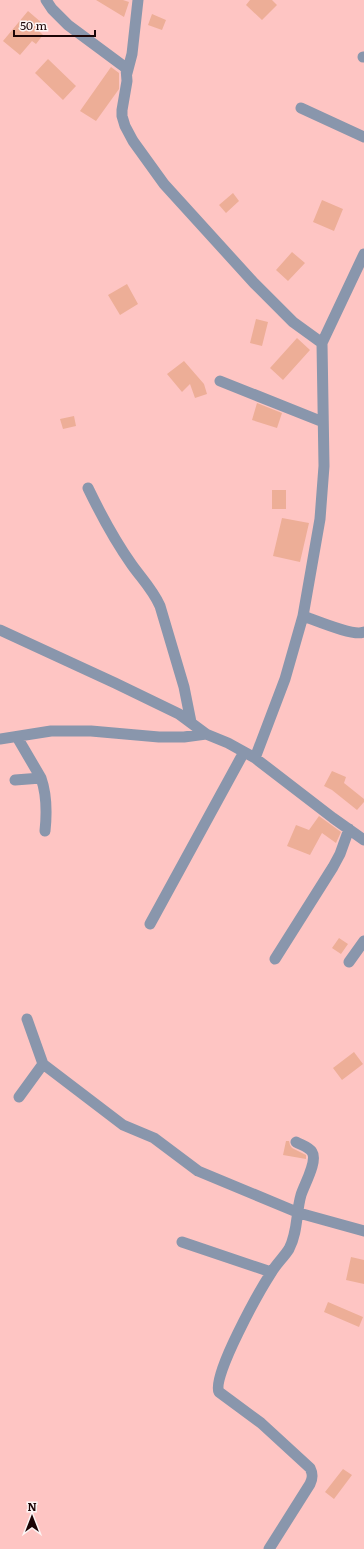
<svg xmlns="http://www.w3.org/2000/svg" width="364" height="1549" viewBox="0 0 364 1549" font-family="Literata,serif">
<rect width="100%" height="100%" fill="#fec5c3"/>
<path fill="#edae97" d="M 96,0 L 123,0 L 129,2 L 124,17 Z
M 250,0 L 272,0 L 277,5 L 262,20 L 246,5 Z
M 28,11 L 42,23 L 37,29 L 43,35 L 36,44 L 32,41 L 20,55 L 3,41 Z
M 152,14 L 166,20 L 162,30 L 148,25 Z
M 48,59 L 76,86 L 63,100 L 35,73 Z
M 111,67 L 119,73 L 119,89 L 96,121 L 80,111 Z
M 233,193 L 239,201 L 226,213 L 219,205 Z
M 322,200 L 343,209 L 334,231 L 313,222 Z
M 292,252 L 305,263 L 288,281 L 276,270 Z
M 127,284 L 138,304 L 120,315 L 108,295 Z
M 256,319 L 268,322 L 262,346 L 250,343 Z
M 297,338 L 310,350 L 283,380 L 270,368 Z
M 184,361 L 204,384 L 207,394 L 195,398 L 190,384 L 182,392 L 167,374 Z
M 257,403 L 282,413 L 277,428 L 252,420 Z
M 74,416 L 76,426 L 63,429 L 60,419 Z
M 272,490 L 286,490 L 286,509 L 272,509 Z
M 282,518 L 309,523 L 300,562 L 273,556 Z
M 332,771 L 346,777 L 344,783 L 364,799 L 364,802 L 357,810 L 332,790 L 324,786 Z
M 319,816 L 341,832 L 336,843 L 322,833 L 310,855 L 287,846 L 296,825 L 309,830 Z
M 339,938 L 348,944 L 341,954 L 332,948 Z
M 354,1052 L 363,1064 L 342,1080 L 333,1068 Z
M 286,1141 L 289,1141 L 290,1145 L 292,1148 L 306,1155 L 306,1159 L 283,1155 Z
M 351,1257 L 364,1260 L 364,1284 L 346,1280 Z
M 328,1302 L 363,1317 L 359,1327 L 324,1312 Z
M 343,1469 L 352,1475 L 334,1499 L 325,1492 Z"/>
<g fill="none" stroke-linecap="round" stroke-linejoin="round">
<path stroke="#8996ac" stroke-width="11" d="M 46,0 L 52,9 L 68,25 L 126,68 L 127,81 L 122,110 L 122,116 L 125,126 L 133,141 L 164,184 L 254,283 L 293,322 L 322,343
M 363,57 L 364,57
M 127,73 L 132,54 L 138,0
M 301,108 L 364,137
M 220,381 L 323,422
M 88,488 C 101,515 115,541 132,565 C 142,579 153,590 160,606 L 184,687 L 191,722
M 303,616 C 315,620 354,637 364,632
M 0,630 L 115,683 L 179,714 L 206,734
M 17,737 L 41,778 C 47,795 47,812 45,831
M 0,739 L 51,731 L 91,731 L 159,737 L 184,737 L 206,734 L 228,743 L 255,758 L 333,818 L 364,840
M 255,758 L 285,679 L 303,616 L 320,519 L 324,466 L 322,343 L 364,254
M 15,780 L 41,778
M 150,924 L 244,752
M 275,959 L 333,867 L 340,854 L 349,829
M 349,962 L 364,941
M 27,1019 L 43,1064 L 123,1125 L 154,1138 L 198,1171 L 299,1213 L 364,1231
M 19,1097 L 43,1064
M 182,1242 L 271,1272
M 269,1549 L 310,1484 C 313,1478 313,1474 310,1468 L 261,1423 L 219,1392 C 211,1377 260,1290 271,1273 C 276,1264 284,1257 289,1249 C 298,1232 296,1212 301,1195 C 304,1185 318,1161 312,1152 C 309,1147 301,1145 296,1142"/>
</g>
<g transform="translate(32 1517)" stroke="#fcf4f4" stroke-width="3" paint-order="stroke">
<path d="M0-3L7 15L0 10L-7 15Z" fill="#1b0506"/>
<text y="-6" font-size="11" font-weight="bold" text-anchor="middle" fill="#1b0506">N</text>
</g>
<path d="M14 30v6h81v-6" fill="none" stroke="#1b0506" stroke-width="2"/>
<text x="20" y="30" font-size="12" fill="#1b0506" stroke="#fcf4f4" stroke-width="3" paint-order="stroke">50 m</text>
</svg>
